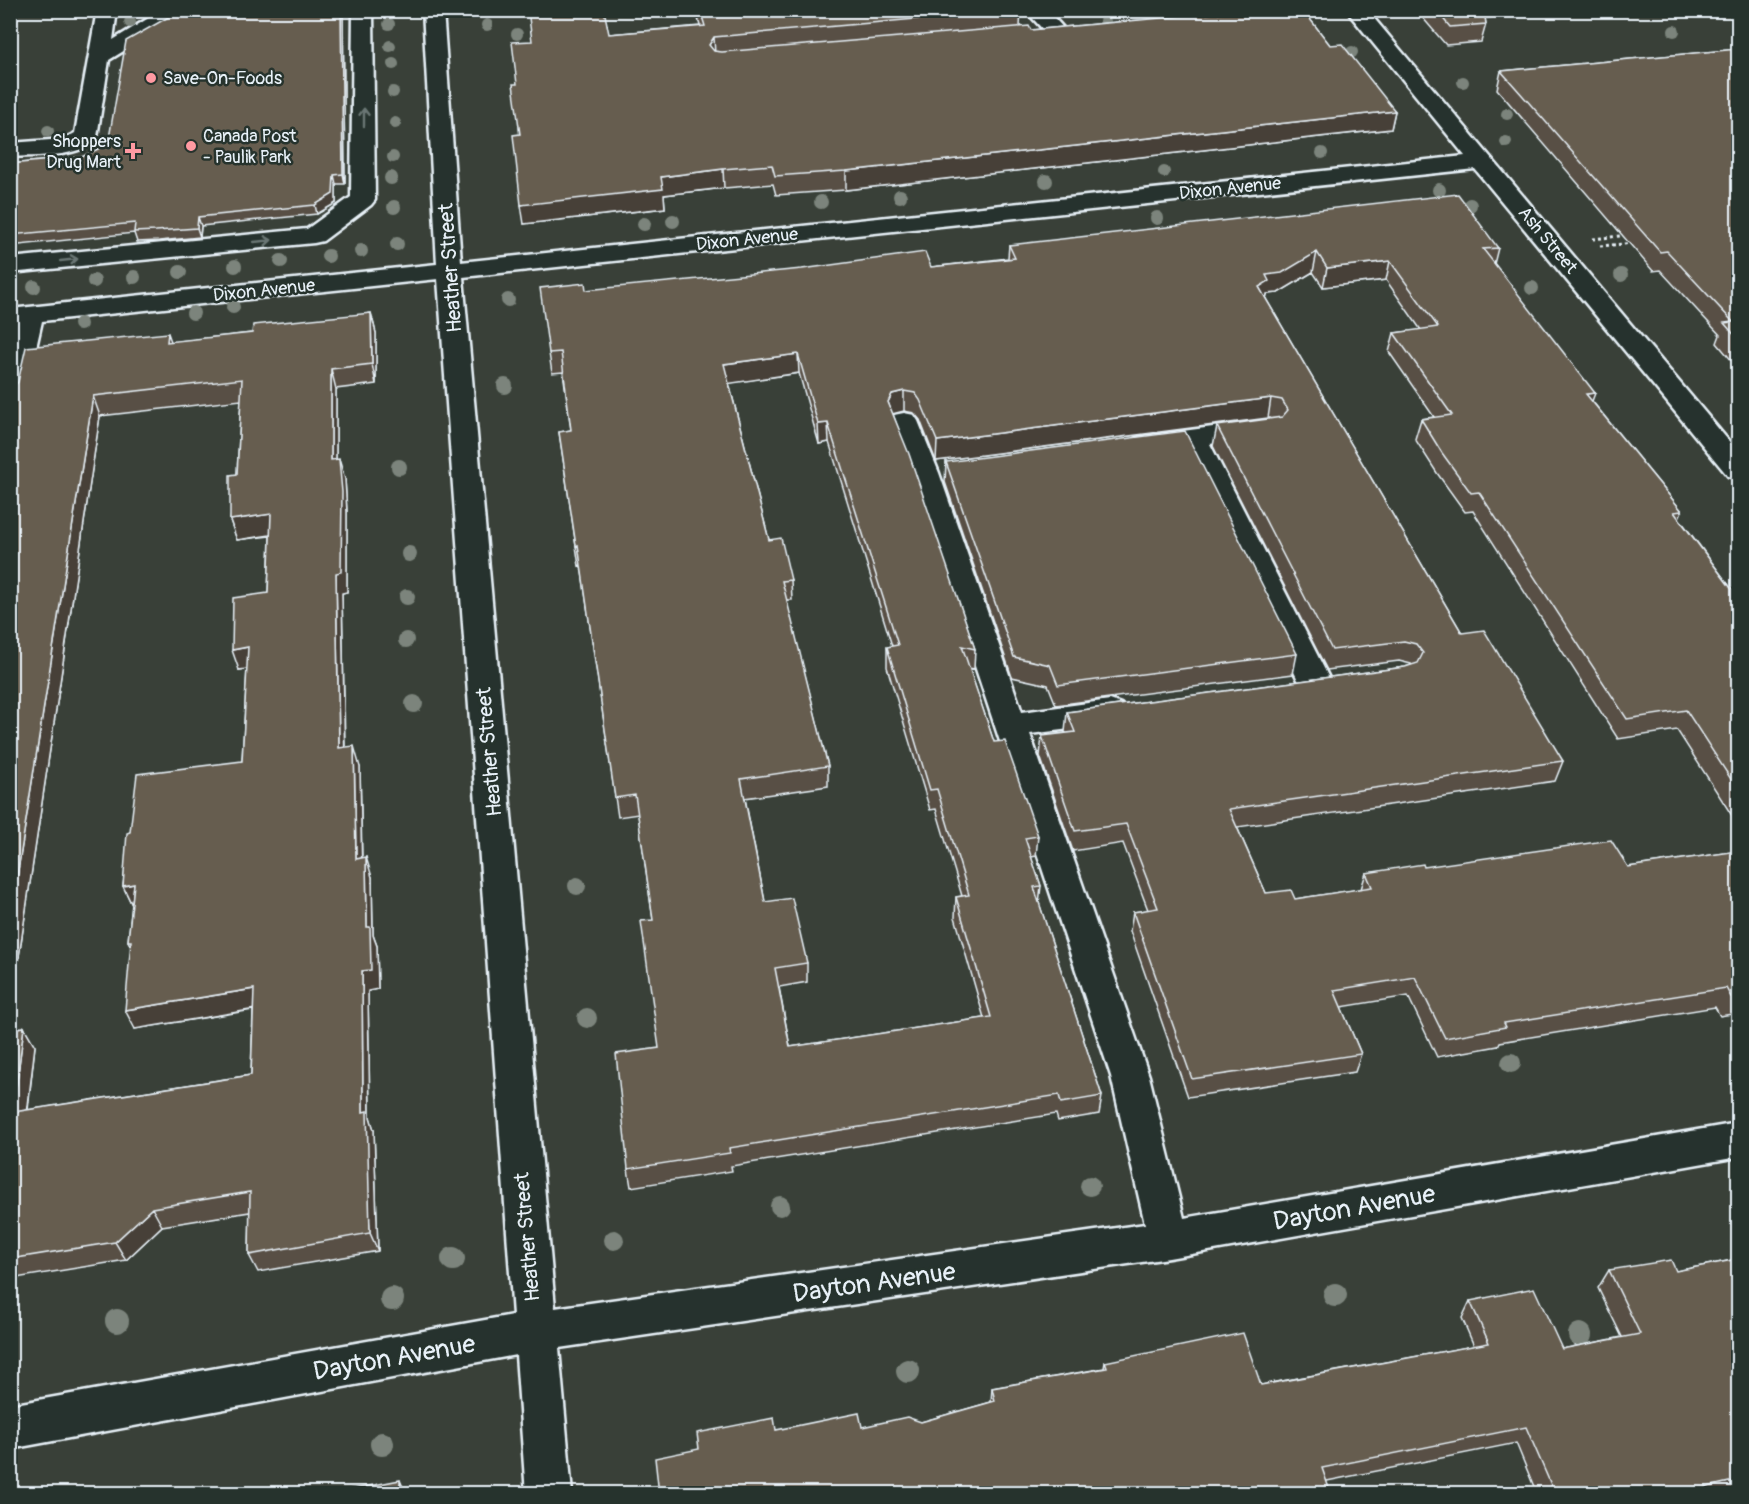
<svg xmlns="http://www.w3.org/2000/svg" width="1749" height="1504" viewBox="0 0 1749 1504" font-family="Pangolin,sans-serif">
<rect width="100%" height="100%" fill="#394038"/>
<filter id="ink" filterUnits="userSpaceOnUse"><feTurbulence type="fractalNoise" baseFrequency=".0167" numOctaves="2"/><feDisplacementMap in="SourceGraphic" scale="12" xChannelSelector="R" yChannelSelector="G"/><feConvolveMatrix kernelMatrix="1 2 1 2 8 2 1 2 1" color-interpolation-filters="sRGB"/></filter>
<g filter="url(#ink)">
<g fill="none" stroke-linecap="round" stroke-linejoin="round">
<g stroke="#e8f1f8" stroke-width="5">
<path id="minor" d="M 97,10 L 117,10 L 113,40 L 152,16 L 153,10 L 173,10 L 169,23 L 109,60 L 97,137 C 82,159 35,155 10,157 L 10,143 L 64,139 L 75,133 Z
M 353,10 L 373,10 L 375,200 L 371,205 L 323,241 L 314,243 L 10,273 L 10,258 L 307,229 L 351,197 Z
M 423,10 L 443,10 L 461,262 L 1465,156 L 1346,10 L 1367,10 L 1738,452 L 1738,479 L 1728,476 L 1475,169 L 463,277 L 555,1308 L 1145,1224 L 1111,1076 L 911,473 L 890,421 L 894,415 L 904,413 L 914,415 L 918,421 L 939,473 L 1022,712 L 1110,700 L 1121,704 L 1126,712 L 1121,720 L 1110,724 L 1030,734 L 1149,1076 L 1184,1218 L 1738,1123 L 1738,1157 L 1169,1258 L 559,1348 L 572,1494 L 526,1494 L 516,1355 L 10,1449 L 10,1405 L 513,1315 L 438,279 L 42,321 L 24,401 L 20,407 L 10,409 L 10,343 L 15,324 L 10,325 L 10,309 L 437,264 Z
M 1025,10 L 1047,10 L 1067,32 L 1063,36 L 1049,36 Z
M 1191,10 L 1236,10 L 1226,16 L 1164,28 L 1157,26 L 1154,22 L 1157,18 Z
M 1259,421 L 1269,423 L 1273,429 L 1269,435 L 1210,444 L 1332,684 L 1327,692 L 1316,695 L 1305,692 L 1300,684 L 1184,448 L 1144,454 L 1134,451 L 1130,445 L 1134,439 L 1144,436 Z"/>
</g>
<path stroke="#e8f1f8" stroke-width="3" stroke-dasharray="3 3" stroke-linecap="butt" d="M 1593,239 L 1628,235
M 1600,246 L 1634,243"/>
<use href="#minor" fill="#26332d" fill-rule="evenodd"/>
</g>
<g fill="#7b847c">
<circle cx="1105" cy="21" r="6"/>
<circle cx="130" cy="22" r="6"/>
<circle cx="389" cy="24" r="6"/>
<circle cx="487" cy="25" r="6"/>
<circle cx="1674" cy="31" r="6"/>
<circle cx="517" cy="34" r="6"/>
<circle cx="390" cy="46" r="6"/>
<circle cx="1352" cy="52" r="6"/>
<circle cx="393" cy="64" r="6"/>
<circle cx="1463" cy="82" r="6"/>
<circle cx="393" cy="92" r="6"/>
<circle cx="1507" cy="114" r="6"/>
<circle cx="395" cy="123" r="6"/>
<circle cx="48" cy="131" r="6"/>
<circle cx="1506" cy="142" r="6"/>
<circle cx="1322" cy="153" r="6"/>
<circle cx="393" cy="157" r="6"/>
<circle cx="1164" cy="172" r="6"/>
<circle cx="391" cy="178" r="7"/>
<circle cx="1046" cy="181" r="7"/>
<circle cx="1439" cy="190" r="7"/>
<circle cx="900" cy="196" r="7"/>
<circle cx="821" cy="202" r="7"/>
<circle cx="1470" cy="205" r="7"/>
<circle cx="394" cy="207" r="7"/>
<circle cx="1157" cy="218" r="7"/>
<circle cx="673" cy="221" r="7"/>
<circle cx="644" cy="224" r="7"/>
<circle cx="397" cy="244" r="7"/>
<circle cx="361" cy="251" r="7"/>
<circle cx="328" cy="256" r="7"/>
<circle cx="281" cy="261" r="7"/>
<circle cx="235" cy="266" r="7"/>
<circle cx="180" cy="272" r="7"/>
<circle cx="1621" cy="275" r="7"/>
<circle cx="134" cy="277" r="7"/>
<circle cx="94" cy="281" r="7"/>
<circle cx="34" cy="287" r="7"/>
<circle cx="1532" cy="288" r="7"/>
<circle cx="508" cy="300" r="7"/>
<circle cx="233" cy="307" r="7"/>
<circle cx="193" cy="313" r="7"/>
<circle cx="80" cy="324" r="7"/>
<circle cx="505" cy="386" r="8"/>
<circle cx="399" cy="467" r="8"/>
<circle cx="409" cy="554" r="8"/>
<circle cx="407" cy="597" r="8"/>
<circle cx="406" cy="640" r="8"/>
<circle cx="414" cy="704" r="9"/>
<circle cx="577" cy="886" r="9"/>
<circle cx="587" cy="1018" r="10"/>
<circle cx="1511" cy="1063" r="10"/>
<circle cx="1090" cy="1186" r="10"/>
<circle cx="780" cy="1206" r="10"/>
<circle cx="614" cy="1240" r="10"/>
<circle cx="453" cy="1259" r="12"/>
<circle cx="1335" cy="1295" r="12"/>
<circle cx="392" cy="1299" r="12"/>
<circle cx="117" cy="1321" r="12"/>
<circle cx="1580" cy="1335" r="12"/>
<circle cx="908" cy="1371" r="12"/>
<circle cx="382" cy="1444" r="12"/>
</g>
<path fill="#585045" stroke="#e8f1f8" stroke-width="1.5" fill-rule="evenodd" d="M 343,10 L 345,184 L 336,184 L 336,203 L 317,214 L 201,226 L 200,237 L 159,241 L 137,242 L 134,233 L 10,246 L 10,164 L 82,157 L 108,144 Z
M 696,10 L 1021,10 L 1020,27 L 1031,30 L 1213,13 L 1213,10 L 1303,10 L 1330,45 L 1395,111 L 1391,129 L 846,190 L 776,195 L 773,184 L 724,188 L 664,195 L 665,208 L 524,224 L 517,84 L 609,34 L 700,26 Z
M 1416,10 L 1568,10 L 1485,18 L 1486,24 L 1481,42 L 1446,45 Z
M 1738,49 L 1738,368 L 1717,343 L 1720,335 L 1660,270 L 1653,271 L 1497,89 L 1501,71 Z
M 1009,245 L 1498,248 L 1494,264 L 1592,401 L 1682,511 L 1679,518 L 1731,588 L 1738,594 L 1738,825 L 1677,730 L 1618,739 L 1473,511 L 1465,512 L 1437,473 L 1415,439 L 1421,419 L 1434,417 L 1389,352 L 1394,333 L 1421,330 L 1386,280 L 1323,287 L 1313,272 L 1278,293 L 1267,294 L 1266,299 L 1462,633 L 1563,761 L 1555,781 L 1237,827 L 1266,893 L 1295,899 L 1361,889 L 1366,873 L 1424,867 L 1628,867 L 1738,851 L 1738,1013 L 1720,1016 L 1715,1007 L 1500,1042 L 1498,1046 L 1437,1057 L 1408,996 L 1341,1007 L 1361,1054 L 1355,1072 L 1188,1097 L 1130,931 L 1133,912 L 1148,910 L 1123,843 L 1073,851 L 1040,756 L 1042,736 L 1066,733 L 1065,732 L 1067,712 L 1405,667 L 1412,665 L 1411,664 L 1399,661 L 1327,670 L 1213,446 L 1217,426 L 1270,418 L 1268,418 L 936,461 L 920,420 L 914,413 L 904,411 L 893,414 L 975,649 L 974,669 L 969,668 L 994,742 L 1038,836 L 1036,856 L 1031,857 L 1041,886 L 1039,903 L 1102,1096 L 1099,1114 L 1058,1121 L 1056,1114 L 731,1166 L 732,1171 L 631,1187 L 628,1169 L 659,1048 L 653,920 L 638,814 L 618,817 L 581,565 L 579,566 L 559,432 L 571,430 L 563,372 L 552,373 L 549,353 L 586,290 L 931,267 L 1008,258 ZM 799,373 L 819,444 L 829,442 L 892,646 L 887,647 L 887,667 L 930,810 L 936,809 L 962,896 L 956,897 L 955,917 L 984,1018 L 790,1047 L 779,987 L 807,982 L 807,963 L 765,902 L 745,798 L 828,786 L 828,766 L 786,600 L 792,600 L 791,580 L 769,540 L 729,383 Z
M 371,313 L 376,333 L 376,384 L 336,389 L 336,459 L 345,479 L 347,512 L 347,592 L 342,593 L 345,747 L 360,767 L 362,858 L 372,877 L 373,935 L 377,946 L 378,989 L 368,991 L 370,1117 L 374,1130 L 378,1251 L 258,1272 L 249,1255 L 250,1212 L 162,1226 L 126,1260 L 16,1278 L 10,1271 L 10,1029 L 35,1046 L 28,1110 L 251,1075 L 253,1010 L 135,1029 L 131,947 L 128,941 L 132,905 L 123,886 L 130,832 L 242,761 L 247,669 L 239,670 L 268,593 L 270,536 L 237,540 L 230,520 L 237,474 L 241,400 L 100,416 L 18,963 L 10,964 L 10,390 L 171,342 L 252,333 Z
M 946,462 L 1297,654 L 1293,674 L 1056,705 L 1048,685 L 1012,677 L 945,482 Z
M 1738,1259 L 1738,1493 L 1735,1494 L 1537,1494 L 1516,1443 L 1327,1481 L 699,1449 L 776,1430 L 862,1427 L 921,1422 L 991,1402 L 992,1388 L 1104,1368 L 1105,1362 L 1261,1385 L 1474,1346 L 1462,1318 L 1470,1301 L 1562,1349 L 1622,1337 L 1598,1288 L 1609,1270 L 1676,1271 Z"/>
<path fill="#474138" stroke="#e8f1f8" stroke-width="1.5" d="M 341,10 L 343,10 L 345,184 L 343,174 Z
M 714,37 L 715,55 L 709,45 Z
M 1395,111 L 1391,129 L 846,190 L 846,171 Z
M 723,169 L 724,188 L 664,195 L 665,208 L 524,224 L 521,205 L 661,177 Z
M 334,175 L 336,184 L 336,203 L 317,214 L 315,205 Z
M 198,217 L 201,226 L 200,237 L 197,228 Z
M 1317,252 L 1313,272 L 1278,293 L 1267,294 L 1266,300 L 1259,287 L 1266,275 Z
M 1390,261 L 1386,280 L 1323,287 L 1327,268 Z
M 371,313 L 376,333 L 376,384 L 372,364 Z
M 168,333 L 175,353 L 167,342 Z
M 798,354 L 799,373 L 726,384 L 724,364 Z
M 331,369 L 336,389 L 336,480 L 331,460 Z
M 904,391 L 904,411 L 892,414 L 888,402 L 892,394 Z
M 1595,393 L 1588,412 L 1586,394 Z
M 93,396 L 100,416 L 18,963 L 10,949 L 10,921 Z
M 1271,398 L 1268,418 L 936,461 L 937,441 Z
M 828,423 L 829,442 L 819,444 L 818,424 Z
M 339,459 L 345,479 L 347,512 L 347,592 L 342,593 L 345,768 L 339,748 L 336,573 Z
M 271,514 L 277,534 L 237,540 L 230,520 Z
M 248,647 L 255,668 L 239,670 L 232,650 Z
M 354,746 L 360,767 L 362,878 L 356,859 Z
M 366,857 L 372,877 L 373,935 L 377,946 L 378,989 L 368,991 L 370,1117 L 374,1130 L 378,1251 L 370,1233 L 363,1112 L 362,971 L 367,927 Z
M 134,884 L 132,905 L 123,886 Z
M 254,989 L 262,1008 L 135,1029 L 125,1010 Z
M 24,1027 L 35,1046 L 25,1131 L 13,1112 Z
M 152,1208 L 162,1226 L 126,1260 L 115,1242 Z
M 400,1480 L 406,1494 L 400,1494 Z
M 1738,1480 L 1738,1493 L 1735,1494 L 1677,1494 Z"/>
<path fill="#665d50" stroke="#e8f1f8" stroke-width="1.5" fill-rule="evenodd" d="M 204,10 L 341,10 L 343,174 L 334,175 L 333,194 L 315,205 L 198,217 L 197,228 L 156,231 L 134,232 L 135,223 L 10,235 L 10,164 L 82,157 L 108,144 L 126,41 L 172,15 L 204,12 Z
M 528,10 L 604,10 L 609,34 L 705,26 L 700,10 L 1017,10 L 714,37 L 709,45 L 714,51 L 722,52 L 1029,26 L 1031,30 L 1238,11 L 1237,10 L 1303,10 L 1330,45 L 1342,44 L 1395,111 L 846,171 L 775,176 L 772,165 L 723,169 L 661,177 L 663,189 L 521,205 L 513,135 L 520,134 L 513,84 L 517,84 L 512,42 L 532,41 Z
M 1436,10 L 1484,10 L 1486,24 L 1450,27 Z
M 1738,49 L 1738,339 L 1724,323 L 1733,322 L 1667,251 L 1660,252 L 1501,71 Z
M 1458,194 L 1498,248 L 1483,249 L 1595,393 L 1586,394 L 1682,511 L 1674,512 L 1731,588 L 1734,587 L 1738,594 L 1738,790 L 1686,710 L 1627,719 L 1479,492 L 1471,493 L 1442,453 L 1421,419 L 1452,415 L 1394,333 L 1438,327 L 1390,261 L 1327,268 L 1317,252 L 1282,273 L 1266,275 L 1269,281 L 1259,287 L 1462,633 L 1484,630 L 1563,761 L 1229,809 L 1266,893 L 1291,890 L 1295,899 L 1372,887 L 1366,873 L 1423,864 L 1424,867 L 1611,840 L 1628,867 L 1738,851 L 1738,995 L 1731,997 L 1726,988 L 1504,1023 L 1506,1027 L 1445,1038 L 1415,977 L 1334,990 L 1361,1054 L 1192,1079 L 1133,912 L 1158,908 L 1126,824 L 1075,831 L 1042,736 L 1075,732 L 1067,712 L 1405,667 L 1418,663 L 1423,653 L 1416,644 L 1404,641 L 1332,650 L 1217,426 L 1282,417 L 1288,410 L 1282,400 L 1271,398 L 937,441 L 920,400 L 915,393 L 904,391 L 892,394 L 888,402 L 909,454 L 975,649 L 962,646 L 994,742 L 1005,741 L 1038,836 L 1025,838 L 1041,886 L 1034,887 L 1102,1096 L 1061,1103 L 1059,1095 L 729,1148 L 730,1153 L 628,1169 L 616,1054 L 659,1048 L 641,921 L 653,920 L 635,795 L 615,798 L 578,545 L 576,546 L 559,432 L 571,430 L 561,352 L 549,353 L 540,288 L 585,283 L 586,290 L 802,269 L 925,252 L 931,267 L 1015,258 L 1009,245 ZM 798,354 L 818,424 L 828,423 L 898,645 L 887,647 L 930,790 L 937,789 L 969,895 L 956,897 L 991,1017 L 790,1047 L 775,968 L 807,963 L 792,898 L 765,902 L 741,779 L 828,766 L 782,581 L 791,580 L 781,538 L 769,540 L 724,364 Z
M 371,313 L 372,364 L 331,369 L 331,460 L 339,459 L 342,492 L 341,572 L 336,573 L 339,748 L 354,746 L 356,859 L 366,857 L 367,927 L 370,927 L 371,970 L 362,971 L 363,1112 L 367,1111 L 370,1233 L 249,1255 L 250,1192 L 152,1208 L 115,1242 L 10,1259 L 10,1029 L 24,1027 L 13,1112 L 251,1075 L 254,989 L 125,1010 L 131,941 L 128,941 L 134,884 L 123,886 L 127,833 L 130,832 L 137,774 L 242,761 L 248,647 L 232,650 L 233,598 L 268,593 L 271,514 L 230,520 L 230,475 L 237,474 L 242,379 L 93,396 L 10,921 L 10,390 L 12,389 L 18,382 L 26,347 L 168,333 L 167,342 L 252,333 L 253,325 Z
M 1185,431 L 1297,654 L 1058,685 L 1050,665 L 1014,657 L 946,462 Z
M 1738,1259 L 1738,1480 L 1677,1494 L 1555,1494 L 1526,1427 L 1322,1468 L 1331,1494 L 659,1494 L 655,1458 L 699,1449 L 697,1433 L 774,1418 L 776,1430 L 859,1413 L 862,1427 L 907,1417 L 921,1422 L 995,1401 L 992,1388 L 1107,1368 L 1105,1362 L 1243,1333 L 1261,1385 L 1489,1343 L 1470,1301 L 1534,1288 L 1562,1349 L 1640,1334 L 1609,1270 L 1671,1260 L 1676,1271 Z
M 400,1480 L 400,1494 L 328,1494 Z"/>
<defs><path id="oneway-shaft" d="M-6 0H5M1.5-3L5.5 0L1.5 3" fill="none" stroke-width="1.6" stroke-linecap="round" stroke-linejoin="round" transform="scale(1.5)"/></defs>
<g stroke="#6a7674">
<use href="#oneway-shaft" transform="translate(364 117) rotate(-90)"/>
<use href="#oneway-shaft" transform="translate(263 241) rotate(-6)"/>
<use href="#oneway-shaft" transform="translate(69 260) rotate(-6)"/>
</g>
</g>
<g fill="#ff9aa2" stroke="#26332d" stroke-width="2">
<circle cx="151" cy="78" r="6"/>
<circle cx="191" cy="146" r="6"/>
<path d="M130 142h6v6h6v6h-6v6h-6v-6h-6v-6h6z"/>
</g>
<g text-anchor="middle" stroke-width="5" stroke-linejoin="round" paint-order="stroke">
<g font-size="18" fill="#e8f1f8" stroke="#26332d" text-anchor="start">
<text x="163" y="84">Save-On-Foods</text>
<text x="203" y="142">Canada Post<tspan x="203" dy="21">- Paulik Park</tspan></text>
<text x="121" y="147" text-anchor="end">Shoppers<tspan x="121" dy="21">Drug Mart</tspan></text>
</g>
<g font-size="18" fill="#e8f1f8" stroke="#26332d">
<text transform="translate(1230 188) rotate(-6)" y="6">Dixon Avenue</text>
<text transform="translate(747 239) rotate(-6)" y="6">Dixon Avenue</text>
<text transform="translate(1548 240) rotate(50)" y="6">Ash Street</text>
<text transform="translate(264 290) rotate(-6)" y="6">Dixon Avenue</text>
</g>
<g font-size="21" fill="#e8f1f8" stroke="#26332d">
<text transform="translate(450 268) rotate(-94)" y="7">Heather Street</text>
<text transform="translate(489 752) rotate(-95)" y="7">Heather Street</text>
<text transform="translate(527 1237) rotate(-95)" y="7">Heather Street</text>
</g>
<g font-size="26" fill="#e8f1f8" stroke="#26332d">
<text transform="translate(1354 1207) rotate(-10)" y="9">Dayton Avenue</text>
<text transform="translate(874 1282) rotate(-8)" y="9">Dayton Avenue</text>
<text transform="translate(394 1357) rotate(-10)" y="9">Dayton Avenue</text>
</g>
</g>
<rect width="1749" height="1504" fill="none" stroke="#26332d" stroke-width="36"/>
<rect x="18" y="18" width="1713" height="1468" fill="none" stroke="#e8f1f8" stroke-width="2" filter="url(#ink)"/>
</svg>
